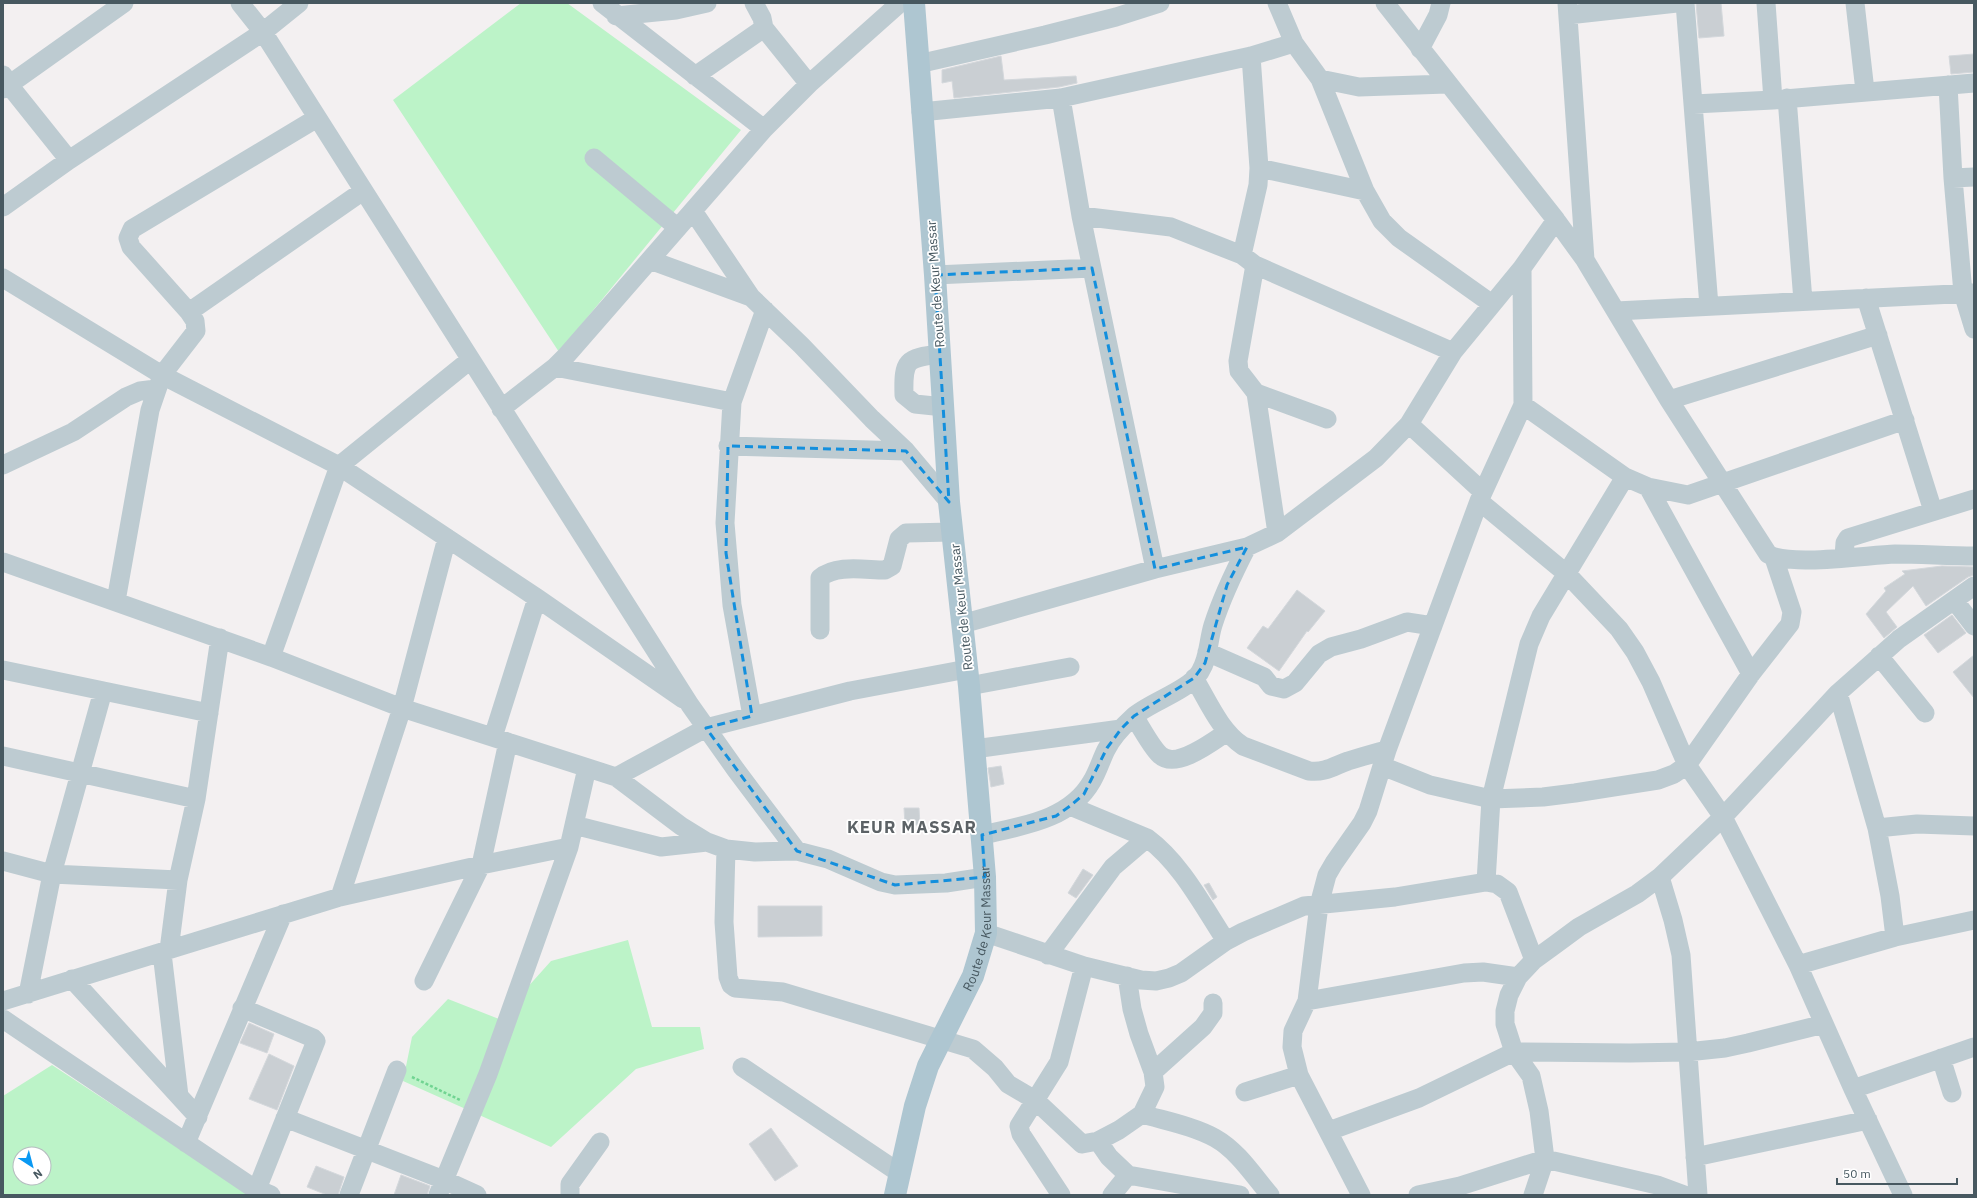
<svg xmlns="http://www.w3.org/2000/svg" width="1977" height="1198" viewBox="0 0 1977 1198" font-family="'IBM Plex Sans',sans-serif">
<rect width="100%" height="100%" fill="#f3f0f1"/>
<path fill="#bcf3c8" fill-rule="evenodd" d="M 521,3 L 567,3 L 741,130 L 559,352 L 393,100 Z
M 628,940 L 652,1027 L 700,1027 L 704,1049 L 636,1069 L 551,1147 L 403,1081 L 412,1037 L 448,999 L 499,1019 L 551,961 Z
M 52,1065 L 247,1193 L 245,1195 L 3,1195 L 3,1096 ZM 20,1154 L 44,1154 L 44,1178 L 20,1178 Z"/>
<path fill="#cacfd3" stroke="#d4d8dc" d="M 1696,3 L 1721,3 L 1724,36 L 1699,38 Z
M 1974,54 L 1974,72 L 1951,74 L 1949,56 Z
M 1001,56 L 1004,80 L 1076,76 L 1077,83 L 1059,87 L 954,98 L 952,81 L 942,83 L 942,70 Z
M 1942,566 L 1974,567 L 1974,575 L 1968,577 L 1926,606 L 1913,586 L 1886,612 L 1897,627 L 1884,638 L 1866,614 L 1886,591 L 1884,588 L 1905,574 L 1902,571 Z
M 1297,590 L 1325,611 L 1308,632 L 1307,631 L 1279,671 L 1247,648 L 1263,626 L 1268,629 Z
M 1952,615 L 1966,633 L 1938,653 L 1924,635 Z
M 1974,655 L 1974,698 L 1953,672 Z
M 1001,766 L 1004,784 L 991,787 L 988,768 Z
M 904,808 L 919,808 L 920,825 L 905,825 Z
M 1083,869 L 1093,875 L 1076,898 L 1068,893 Z
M 1209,883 L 1217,897 L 1213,900 L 1204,885 Z
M 758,906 L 822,906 L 822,936 L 758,937 Z
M 249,1023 L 274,1034 L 267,1053 L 240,1043 Z
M 269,1054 L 294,1066 L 277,1110 L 249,1099 Z
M 771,1128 L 798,1166 L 775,1181 L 749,1144 Z
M 316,1166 L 344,1177 L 338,1195 L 327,1195 L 307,1187 Z
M 401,1175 L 430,1186 L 427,1195 L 394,1195 Z"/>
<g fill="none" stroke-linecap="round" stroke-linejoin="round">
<path stroke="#71d492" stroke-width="2.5" stroke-dasharray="3 2" stroke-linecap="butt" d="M 412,1077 L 460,1100"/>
<path stroke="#bdcbd1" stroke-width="19" d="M 240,3 L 263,32 L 690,705 L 736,770 L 797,851 L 828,859 L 881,882 L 895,885 L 946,883 L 985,877
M 602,3 L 764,129
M 1277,3 L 1294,43 L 1320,79 L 1365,191 L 1382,221 L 1399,238 L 1492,304
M 1385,3 L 1556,220 L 1585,260 L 1669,400 L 1768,554 C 1788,567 1867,555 1895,554 C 1921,554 1948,556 1974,556
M 1567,3 L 1585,260
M 1685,3 L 1709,306
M 1766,3 L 1773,100
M 1855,3 L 1865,91
M 1568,15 L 1677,3
M 616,16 L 676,10 L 707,3
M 764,28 L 809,84
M 1420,49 L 1438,15 L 1441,3
M 918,64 L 1045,35 L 1116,17 L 1160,3
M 3,75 L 9,85 L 69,160
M 695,76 L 764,28 L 762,18 L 754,3
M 1320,79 L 1359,87 L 1447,84
M 1948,85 L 1953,178 L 1963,293 L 1974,329
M 3,89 L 124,3
M 1061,98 L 1081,216 L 1155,569
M 1787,98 L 1803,301
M 1694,104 L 1773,100 L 1974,83
M 921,112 L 1061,98 L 1251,56 L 1294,43
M 594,158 L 678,228
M 1259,168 L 1365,191
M 1953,178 L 1974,177
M 3,207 L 69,160 L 263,32 L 299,3
M 693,211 L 751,297 L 801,345 L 872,419 L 906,451 L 949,502
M 1081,216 L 1171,227 L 1242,255 L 1255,265 L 1453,352
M 1242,255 L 1258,185 L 1259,168 L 1251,56
M 650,260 L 751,297
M 1255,265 L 1238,361 L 1239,371 L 1256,393
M 935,275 L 1092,268
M 3,278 L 162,375 L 339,466 L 537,598 L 683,699
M 1866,298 L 1933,511
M 1616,311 L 1974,293
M 189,312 L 363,191
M 940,354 C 906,358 903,360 904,395 L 915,404 L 944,407
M 555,367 L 732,402
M 1669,400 L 1878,335
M 1523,405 L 1625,477 L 1648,487 L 1688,495 L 1905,420
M 501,409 L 555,367 L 566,356 L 764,129 L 809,84 L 900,3
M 1409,424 L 1483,492
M 728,446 L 906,451
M 3,465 L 73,432 L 126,397 L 140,391 L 156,389
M 1648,487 L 1751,674
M 1479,501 L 1567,574 L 1619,629 L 1635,652 L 1651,682 L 1687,765 L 1723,817 L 1798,965 L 1853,1089 L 1903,1195
M 1277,533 L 1256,393 L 1327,419
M 1844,557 L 1845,543 L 1848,538 L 1974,499
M 3,562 L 271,657 L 402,708 L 616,777 L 681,826 L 707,842 L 726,849 L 755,852 L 797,851
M 1954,600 L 1974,626
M 116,601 L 150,410 L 162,375 L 196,331 L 195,321 L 189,312 L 131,247 L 128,238 L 132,229 L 317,118
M 962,624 L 1155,569 L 1247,547 L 1277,533 L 1376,458 L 1409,424 L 1453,352 L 1522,268 L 1556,220
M 820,630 L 820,578 C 836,564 865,570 885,570 L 892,566 L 899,539 L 906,533 L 953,532
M 1207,652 L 1264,677 L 1271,686 L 1284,689 L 1295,683 L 1319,654 L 1331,647 L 1361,639 L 1407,622 L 1433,626
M 1879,656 L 1925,713
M 271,657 L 339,466 L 470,360
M 3,670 L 209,713
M 1194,678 C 1208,701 1220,731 1243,746 L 1309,771 C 1325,773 1334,766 1348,761 C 1361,757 1374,753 1387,750
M 969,686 L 1070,667
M 1838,693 L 1877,828 L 1890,896 L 1895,937
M 752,716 L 732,605 L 725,523 L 732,402 L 765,310
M 1134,716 C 1140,726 1152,748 1160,755 C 1176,770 1212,742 1227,732
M 493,737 L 537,598
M 974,749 L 1121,729
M 3,756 L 196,799
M 1382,766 L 1430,785 L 1491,799 L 1543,797 L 1575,793 L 1658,780 L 1674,774 L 1687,765 L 1751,674 L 1790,624 L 1792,612 L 1774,558
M 616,777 L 706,728 L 850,691 L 967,669
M 1070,806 L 1147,838 C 1181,863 1203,906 1226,941
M 574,825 L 661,847 L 707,842
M 1877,828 L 1917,824 L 1974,826
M 982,835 C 1022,826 1070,820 1092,781 C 1098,771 1101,760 1106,750 C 1112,738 1123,726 1133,717 C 1150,702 1188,691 1200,672 C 1209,658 1208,641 1213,625 C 1222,597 1233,574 1247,547
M 726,849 L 724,922 L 728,977 L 731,985 L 735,988 L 783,992 L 973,1049 L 995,1068 L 1008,1084 L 1035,1100 L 1082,1144 L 1098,1141 L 1119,1130 L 1142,1114 L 1155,1087 L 1153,1072 L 1139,1034 L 1132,1009 L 1127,976
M 3,861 L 52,874 L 178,880
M 1660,877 L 1673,920 L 1681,955 L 1698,1195
M 1486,882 L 1491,799 L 1529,644 L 1541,616 L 1625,477
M 340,897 L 402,708 L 447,538
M 986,933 L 1084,966 L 1141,980 L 1156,981 L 1169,978 L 1181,973 L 1226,941 L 1243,932 L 1304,906 L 1395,897 L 1486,882 L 1497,884 L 1508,892 L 1534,960
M 169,950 L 178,880 L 196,799 L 220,638
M 162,953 L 179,1096
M 1048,955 L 1113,867 L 1147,838
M 1798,965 L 1895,937 L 1974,920
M 72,979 L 198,1117
M 424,981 L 481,865 L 508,742
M 28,994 L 52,874 L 103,691
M 3,1001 L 340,897 L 481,865 L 569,847
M 1307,1001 L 1464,973 L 1483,972 L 1518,977
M 242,1008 L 313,1038 L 316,1041 L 257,1189
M 3,1019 L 252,1187 L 271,1195
M 1941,1058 L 1952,1093
M 742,1067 L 898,1172
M 1153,1072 L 1203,1027 L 1213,1013 L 1213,1003
M 1853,1089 L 1974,1047
M 1245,1092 L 1299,1075
M 1142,1114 C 1166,1121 1193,1126 1215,1138 C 1238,1151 1253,1175 1270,1195
M 285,1118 L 444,1180 L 477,1195
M 1329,1131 L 1419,1098 L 1514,1052 L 1630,1053 L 1687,1052 L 1725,1048 L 1748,1043 L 1824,1024
M 1098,1141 L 1109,1157 L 1128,1175 L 1240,1195
M 186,1143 L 283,914
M 1695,1157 L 1868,1120
M 349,1195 L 397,1070
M 438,1195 L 488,1074 L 569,847 L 587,768
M 570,1195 L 570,1184 L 600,1142
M 1061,1195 L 1021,1134 L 1019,1126 L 1059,1062 L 1084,966
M 1112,1195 L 1128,1175
M 1361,1195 L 1299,1075 L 1292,1047 L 1293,1031 L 1307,1001 L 1319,905 L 1327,875 L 1334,863 L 1362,823 L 1368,811 L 1387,750 L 1479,501 L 1523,405 L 1522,268
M 1418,1195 L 1460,1186 L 1545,1159 L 1657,1185 L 1684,1195
M 1533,1195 L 1545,1159 L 1539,1111 L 1531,1076 L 1514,1052 L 1505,1024 L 1505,1011 L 1509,995 L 1518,977 L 1534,960 L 1556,944 L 1579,927 L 1637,894 L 1660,877 L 1723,817 L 1838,693 L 1899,639 L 1974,586"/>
<path stroke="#aec6d1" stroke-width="22" id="s1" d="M 895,1195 L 915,1106 L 928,1066 L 973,976 L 986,933 L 985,877 L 969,686 L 949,502 L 935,275 L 914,3"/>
</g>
<path fill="none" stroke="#138fdd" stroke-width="3" stroke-dasharray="8 5" stroke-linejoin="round" d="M 1092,268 L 1155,569 L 1247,547 L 1227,585 L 1205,663 L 1194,678 L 1134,716 L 1121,729 L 1107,748 L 1084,794 L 1070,806 L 1056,816 L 982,835 L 985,877 L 895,885 L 797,851 L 706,728 L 752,716 L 726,553 L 728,446 L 906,451 L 949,502 L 935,275 Z"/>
<g text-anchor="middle" stroke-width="3.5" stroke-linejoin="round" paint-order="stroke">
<g font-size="13" fill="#475860" stroke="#fff">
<text transform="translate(935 284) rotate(-94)" y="5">Route de Keur Massar</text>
<text transform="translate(961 607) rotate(-96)" y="5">Route de Keur Massar</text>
<text dy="5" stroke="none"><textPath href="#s1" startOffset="282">Route de Keur Massar</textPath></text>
</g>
<g font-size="17" font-weight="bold" letter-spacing="1" fill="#5c6266" stroke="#fff">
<text x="912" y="833">KEUR MASSAR</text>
</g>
</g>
<rect width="1977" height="1198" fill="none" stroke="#475860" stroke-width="8"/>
<g transform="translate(32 1166) rotate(144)"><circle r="19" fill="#ffffff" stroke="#b5bcbf"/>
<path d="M0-3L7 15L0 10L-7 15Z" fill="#0a99f3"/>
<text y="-6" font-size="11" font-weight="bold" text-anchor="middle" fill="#475860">N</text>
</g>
<path d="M1837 1178v6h120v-6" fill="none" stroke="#475860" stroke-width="2"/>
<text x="1843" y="1178" font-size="12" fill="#475860" stroke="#ffffff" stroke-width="3" paint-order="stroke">50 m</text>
</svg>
